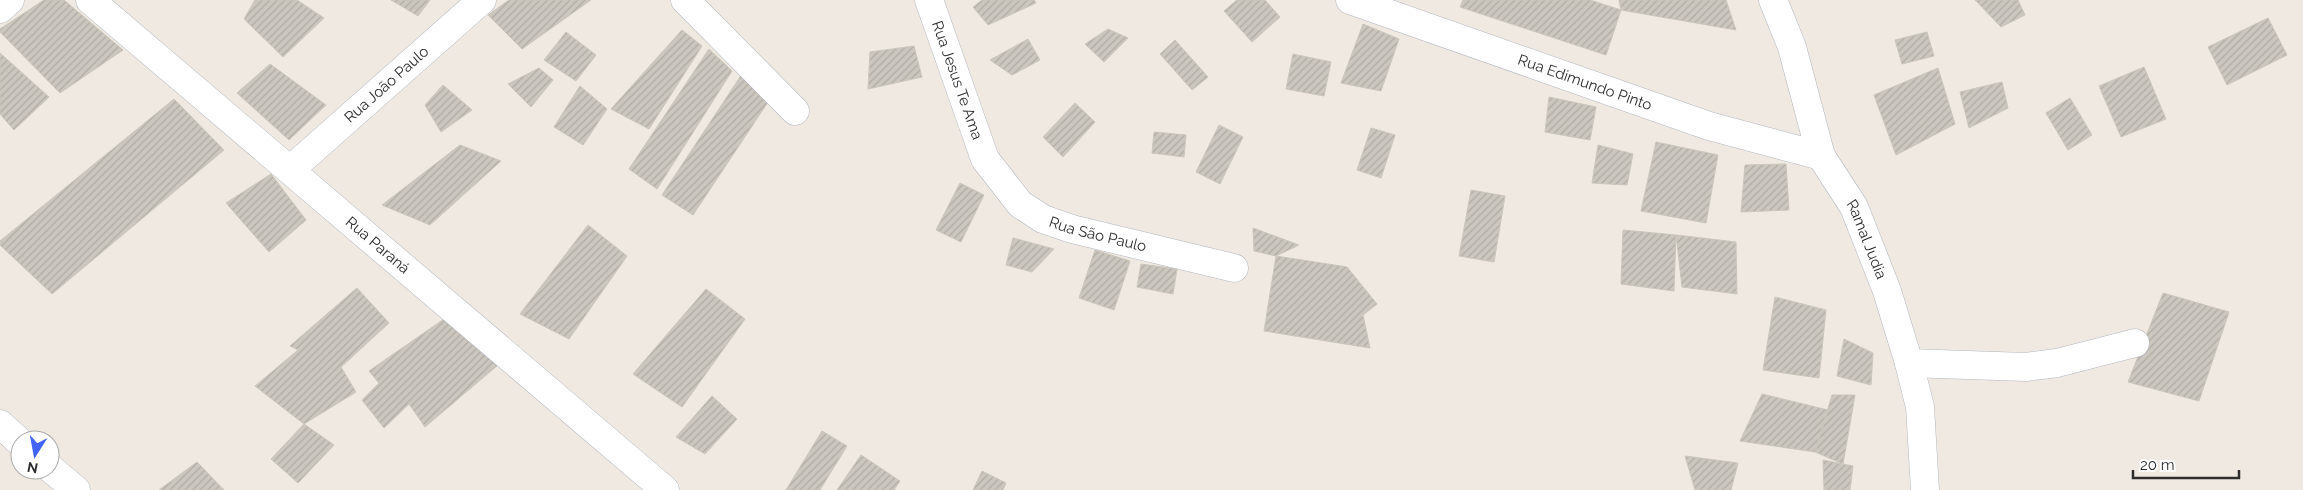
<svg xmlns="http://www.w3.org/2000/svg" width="2303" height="490" viewBox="0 0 2303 490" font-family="Raleway,sans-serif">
<defs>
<pattern id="building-hatch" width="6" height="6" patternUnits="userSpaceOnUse" patternTransform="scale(1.25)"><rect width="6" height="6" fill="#cbc7bf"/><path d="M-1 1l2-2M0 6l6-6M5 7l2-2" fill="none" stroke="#afaba4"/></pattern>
</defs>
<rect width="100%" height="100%" fill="#efe9e1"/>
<path fill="url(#building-hatch)" stroke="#cbc5ba" d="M 44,0 L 64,0 L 123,50 L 60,93 L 0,32 L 0,29 Z
M 255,0 L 297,0 L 324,18 L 283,57 L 244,19 Z
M 391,0 L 430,0 L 418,16 Z
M 509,0 L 591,0 L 522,49 L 488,15 Z
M 982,0 L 1034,0 L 1036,3 L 988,25 L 973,7 Z
M 1237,0 L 1265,0 L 1280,17 L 1252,42 L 1224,11 Z
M 1463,0 L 1590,0 L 1621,10 L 1606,55 L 1460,7 Z
M 1619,0 L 1726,0 L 1736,30 L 1621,10 Z
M 1975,0 L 2018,0 L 2025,15 L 2001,27 Z
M 2268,18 L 2287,55 L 2227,85 L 2208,47 Z
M 1363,24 L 1399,39 L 1381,91 L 1341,83 Z
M 1108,29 L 1128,38 L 1104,62 L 1085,44 Z
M 682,30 L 702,46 L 649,129 L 611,109 Z
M 566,32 L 596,55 L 576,81 L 544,60 Z
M 1927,32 L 1934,56 L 1902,64 L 1895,40 Z
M 1028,39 L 1040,60 L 1012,75 L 990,60 Z
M 1175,40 L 1208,77 L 1192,90 L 1160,54 Z
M 914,46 L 922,77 L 868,89 L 870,52 Z
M 709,49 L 732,71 L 657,189 L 629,169 Z
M 0,53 L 49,97 L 14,130 L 0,114 Z
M 1293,54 L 1331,62 L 1324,96 L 1286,89 Z
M 270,64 L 326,105 L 289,140 L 237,93 Z
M 2144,67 L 2166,119 L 2121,137 L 2099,86 Z
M 539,68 L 553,80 L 531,107 L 508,84 Z
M 1938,68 L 1955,124 L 1896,155 L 1874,95 Z
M 742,74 L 768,102 L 693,215 L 662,195 Z
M 2002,82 L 2008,108 L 1969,128 L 1960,92 Z
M 443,85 L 472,110 L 441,132 L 425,105 Z
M 580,86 L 607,109 L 583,145 L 554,127 Z
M 1549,97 L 1596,107 L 1590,140 L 1545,132 Z
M 2070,98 L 2092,135 L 2068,150 L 2046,113 Z
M 174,99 L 224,150 L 52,294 L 0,245 L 0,241 Z
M 1075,103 L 1095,122 L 1063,157 L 1043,137 Z
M 1219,125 L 1243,137 L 1220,184 L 1196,172 Z
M 1371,128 L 1395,135 L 1381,178 L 1357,170 Z
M 1154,132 L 1186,135 L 1184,157 L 1152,153 Z
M 1656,142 L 1718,155 L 1706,223 L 1641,211 Z
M 460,145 L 501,161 L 430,225 L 382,205 Z
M 1598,145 L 1633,154 L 1627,185 L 1592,183 Z
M 1786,164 L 1789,210 L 1741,212 L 1745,165 Z
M 271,174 L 306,220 L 269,252 L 226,203 Z
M 960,183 L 984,195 L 961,242 L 936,230 Z
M 1471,190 L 1505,196 L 1494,262 L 1459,256 Z
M 588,225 L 627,256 L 569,339 L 520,314 Z
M 1253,228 L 1299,245 L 1276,256 L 1254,251 Z
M 1623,230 L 1676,235 L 1674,291 L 1621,284 Z
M 1676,235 L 1736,242 L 1737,294 L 1682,287 Z
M 1013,238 L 1054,249 L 1032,272 L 1006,265 Z
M 1095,250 L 1130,261 L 1114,310 L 1079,298 Z
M 1276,256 L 1347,267 L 1377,304 L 1363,315 L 1370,348 L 1264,331 Z
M 1141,264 L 1177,269 L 1173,294 L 1137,287 Z
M 357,288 L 389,323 L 341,367 L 356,392 L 304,424 L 255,386 L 298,350 L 290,346 Z
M 706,289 L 745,319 L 682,407 L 633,374 Z
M 2163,293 L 2229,312 L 2199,401 L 2128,382 Z
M 1775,297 L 1826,310 L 1819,378 L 1763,370 Z
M 444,319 L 498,365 L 425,427 L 409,404 L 384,428 L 362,400 L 379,383 L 369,371 Z
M 1844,339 L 1873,353 L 1871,385 L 1837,376 Z
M 1762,394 L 1828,410 L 1815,452 L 1740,441 Z
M 1832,395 L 1855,395 L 1843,464 L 1815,452 Z
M 712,396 L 737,419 L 705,454 L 676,437 Z
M 304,424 L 334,445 L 298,483 L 271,459 Z
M 822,431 L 847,446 L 820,490 L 786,490 Z
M 861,455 L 900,481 L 894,490 L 837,490 Z
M 1685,456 L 1738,463 L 1731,490 L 1695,490 Z
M 1823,460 L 1853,466 L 1850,490 L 1824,490 Z
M 197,462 L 224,490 L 159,490 Z
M 982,471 L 1006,483 L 1003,490 L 973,490 Z"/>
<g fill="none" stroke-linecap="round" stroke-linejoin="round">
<g stroke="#b4b7c1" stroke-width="29">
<g id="minor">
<path id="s1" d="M 90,0 L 665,490"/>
<path d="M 685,0 L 795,111"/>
<path id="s2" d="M 929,0 L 985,159 L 1020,204 L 1043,219 L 1072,229 L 1234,268"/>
<path id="s3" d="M 1350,0 L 1709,126 L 1821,156"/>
<path id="s4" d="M 1773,0 L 1792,47 L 1821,156 L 1854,207 L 1887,291 L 1909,363 L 1920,407 L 1925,490"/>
<path d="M 0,9 L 10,0"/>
<path id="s5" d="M 290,170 L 482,0"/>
<path d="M 1909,363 L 2026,367 L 2057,363 L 2135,343"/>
<path d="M 0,424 L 20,442"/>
<path d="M 50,468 L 76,490"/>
</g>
</g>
<use href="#minor" stroke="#fff" stroke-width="28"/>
</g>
<g text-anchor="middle" stroke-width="5" stroke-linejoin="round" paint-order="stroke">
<g font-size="15" fill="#2e2e2e" stroke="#fff">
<text dy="5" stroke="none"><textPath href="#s2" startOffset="85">Rua Jesus Te Ama</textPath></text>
<text dy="5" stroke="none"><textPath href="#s3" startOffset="249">Rua Edimundo Pinto</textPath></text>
<text dy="5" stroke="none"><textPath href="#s5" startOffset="129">Rua João Paulo</textPath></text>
<text dy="5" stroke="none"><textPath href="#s2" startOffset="310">Rua São Paulo</textPath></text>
<text dy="5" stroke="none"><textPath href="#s4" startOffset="259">Ramal Judia</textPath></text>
<text dy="5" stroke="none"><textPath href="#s1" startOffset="378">Rua Paraná</textPath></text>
</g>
</g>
<g transform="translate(35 455) rotate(191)"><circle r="24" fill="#ffffff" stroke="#ababab"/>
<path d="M0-4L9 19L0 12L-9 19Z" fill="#4264fb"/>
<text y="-8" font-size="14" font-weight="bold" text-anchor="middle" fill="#2e2e2e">N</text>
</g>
<path d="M2133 470v8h106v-8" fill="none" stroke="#2e2e2e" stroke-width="2.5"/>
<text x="2140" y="470" font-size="15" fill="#2e2e2e" stroke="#ffffff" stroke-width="4" paint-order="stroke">20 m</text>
</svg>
